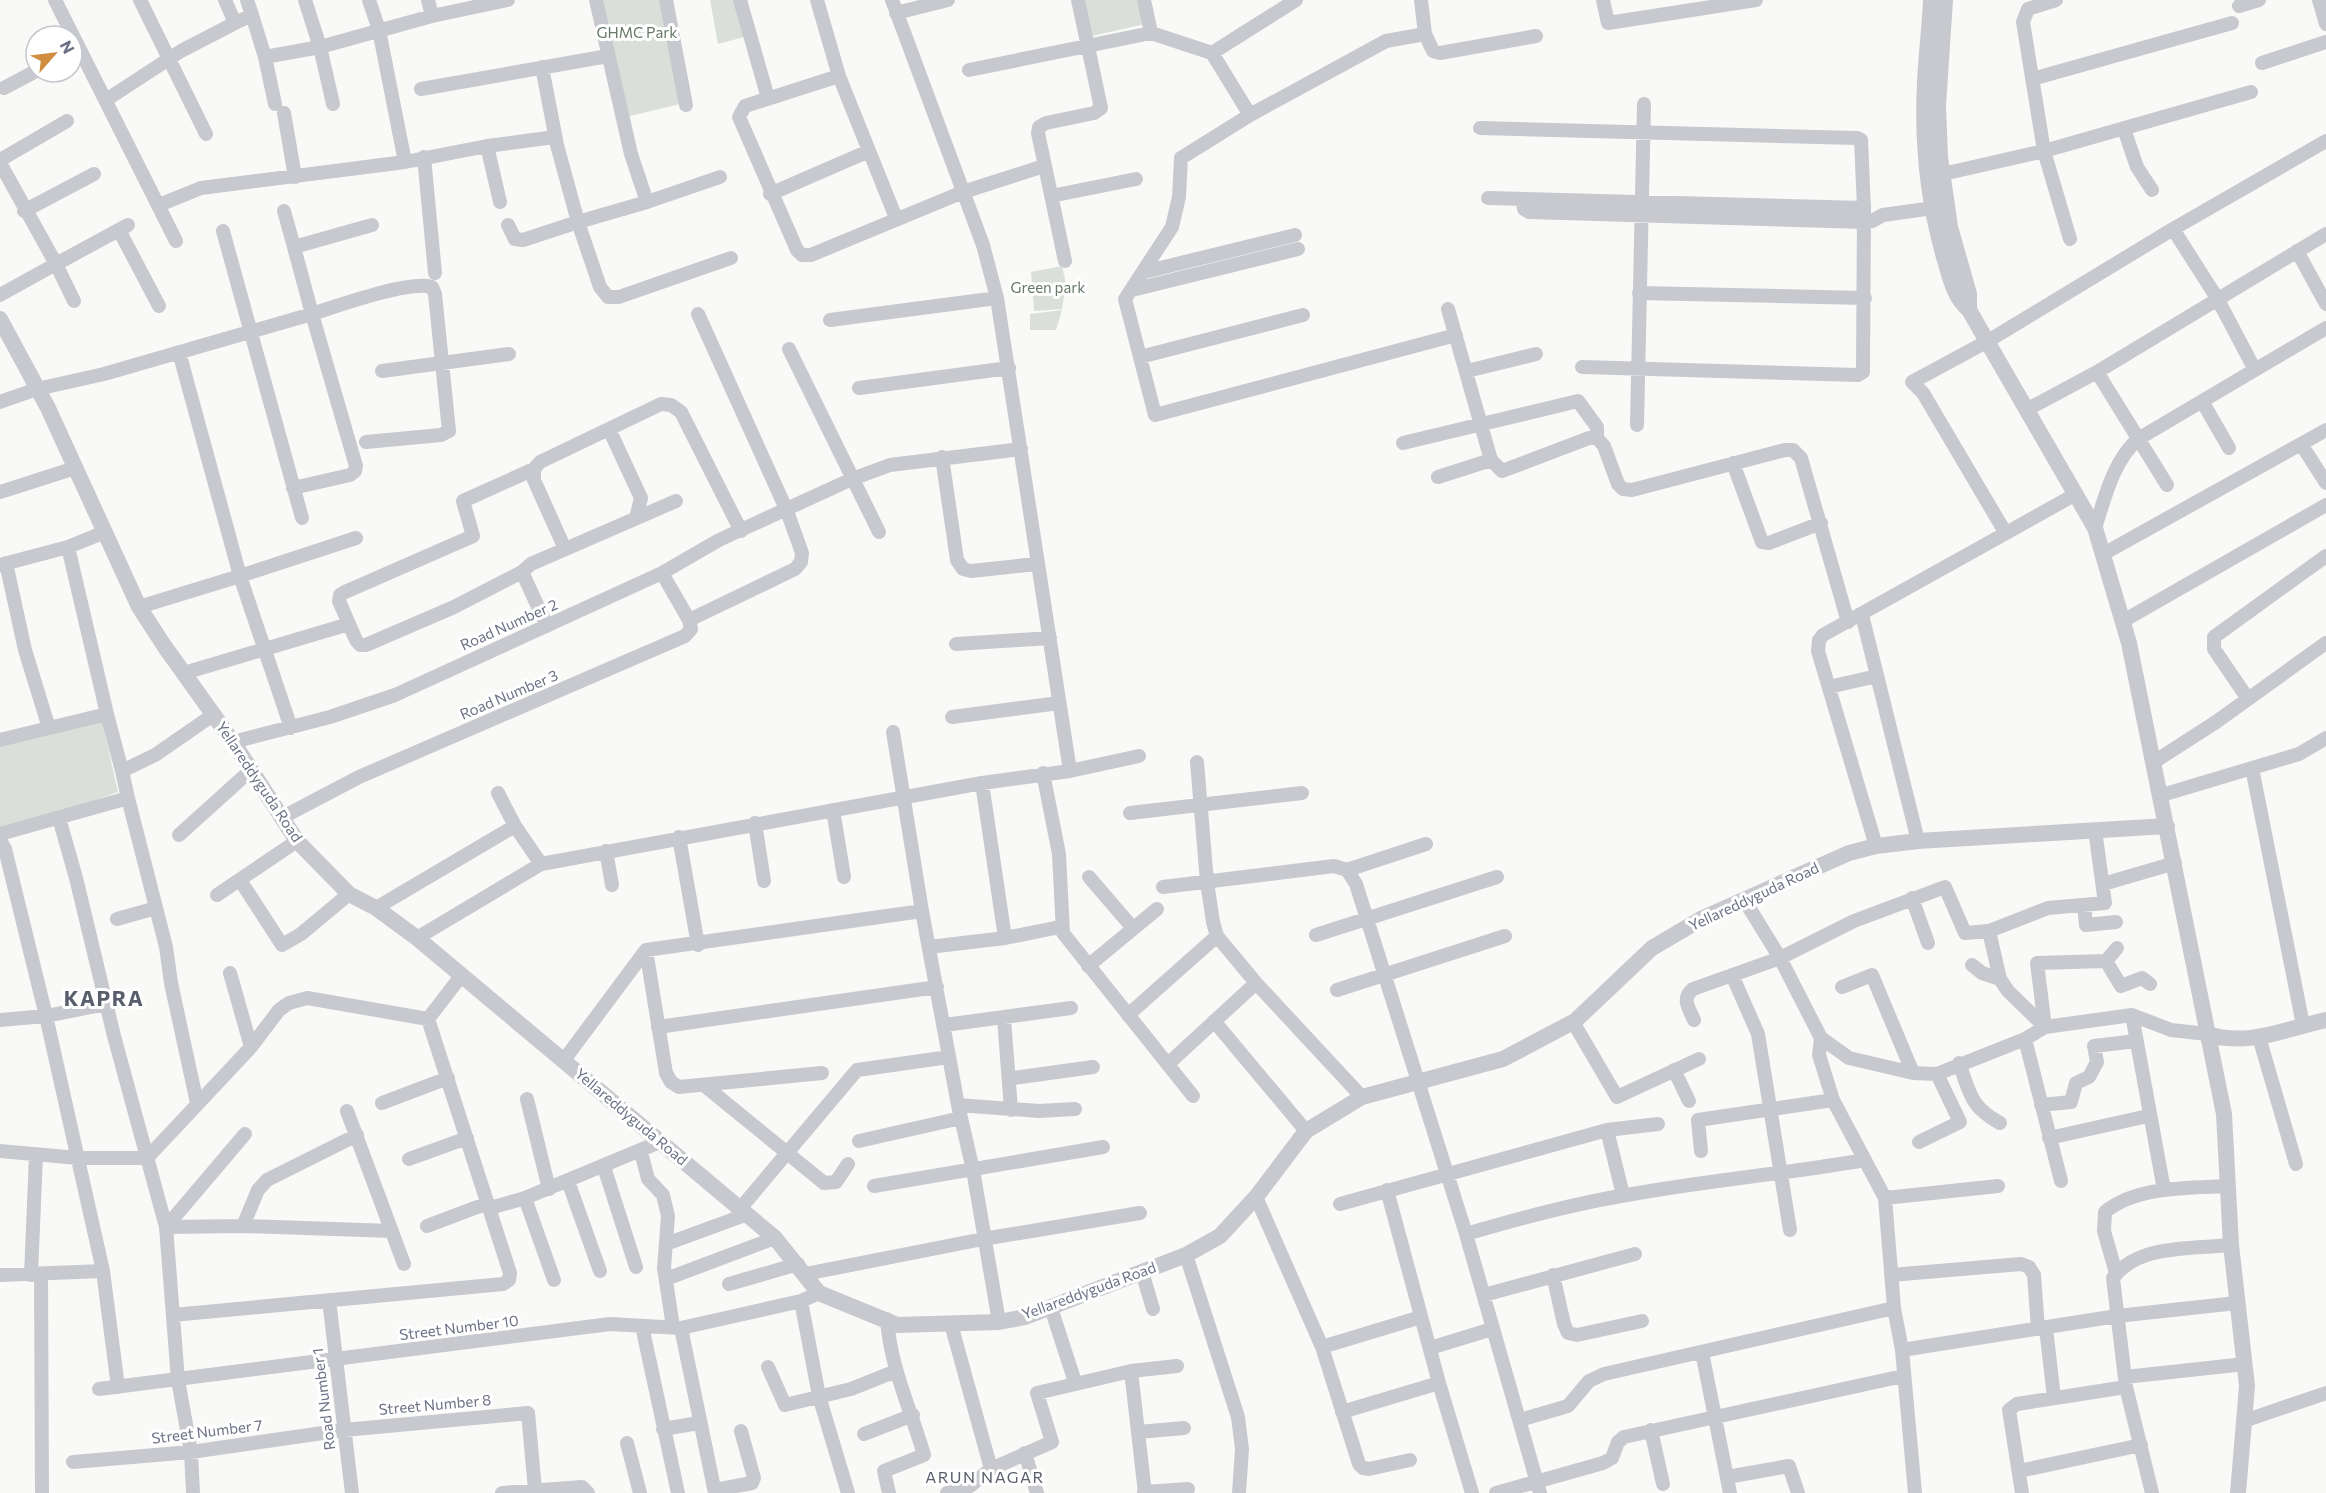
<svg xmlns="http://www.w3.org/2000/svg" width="2326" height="1493" viewBox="0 0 2326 1493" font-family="Commissioner,sans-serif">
<rect width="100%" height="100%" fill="#f9f9f8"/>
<path fill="#dae0d9" d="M 601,0 L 659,0 L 680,104 L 626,117 Z
M 710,0 L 737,0 L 748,36 L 718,44 Z
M 1084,0 L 1140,0 L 1145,24 L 1092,36 Z
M 1062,266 L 1066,284 L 1062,309 L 1034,311 L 1031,272 Z
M 1062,310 L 1056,330 L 1030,330 L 1030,314 Z
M 101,716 L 118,792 L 0,834 L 0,748 L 12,738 Z"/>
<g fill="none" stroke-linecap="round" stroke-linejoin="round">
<path stroke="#c8c9ce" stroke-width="14" d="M 55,0 L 176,241
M 140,0 L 206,134
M 247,0 L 252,15
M 305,0 L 320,47 L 432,16 L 508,0
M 369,0 L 379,30 L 405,162
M 428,0 L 432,16
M 596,0 L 631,154 L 647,202 L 720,177
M 666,0 L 686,105
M 740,0 L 768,98
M 817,0 L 839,76 L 896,218
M 892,0 L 983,245 L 997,298 L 1070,771
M 1144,0 L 1151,33
M 1421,0 L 1425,34 L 1433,51 L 1440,53 L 1536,36
M 1603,0 L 1608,23 L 1756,0
M 2056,0 L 2028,9 L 2023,22 L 2044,151 L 2070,239
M 2319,0 L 2326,24
M 2239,6 L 2259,0
M 896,13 L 948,0
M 235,23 L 252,15 L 265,57 L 320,47 L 333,104
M 1425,34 L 1386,41 L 1250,115 L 1181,158 L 1179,197 L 1172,227 L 1125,299 L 1155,415 L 1456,335
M 1212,53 L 1296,0
M 265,57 L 275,104
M 2262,63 L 2326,42
M 969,70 L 1151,33 L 1212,53 L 1250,115
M 839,76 L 745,106 L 739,117 L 797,250 L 802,255 L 811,255 L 963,192 L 1044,166
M 2032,79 L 2232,23
M 4,88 L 36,71
M 421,89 L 608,56
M 106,100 L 181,51 L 235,23 L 225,0
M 284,113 L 295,177
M 1480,128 L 1857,138 L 1861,140 L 1864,208 L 1863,372 L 1858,375 L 1582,367
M 2124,129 L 2137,167 L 2152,190
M 487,146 L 500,202
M 424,157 L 435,273
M 0,160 L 67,121
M 0,163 L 56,264 L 0,295
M 1934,176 L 2044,151 L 2251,92
M 770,194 L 869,151
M 1051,196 L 1136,179
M 1488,198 L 1864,208
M 1523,199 L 1524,209 L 1529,212 L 1864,222 L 1872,221 L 1883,215 L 1933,208
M 647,202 L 578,222 L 600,287 L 608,297 L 619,297 L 731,258
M 159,205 L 201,188 L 405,162 L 487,146 L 555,137
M 24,211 L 94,174
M 284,211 L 294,247
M 508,225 L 515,239 L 523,240 L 578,222 L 557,145 L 542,67
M 2173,229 L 2326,141
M 119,230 L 159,306
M 223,231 L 302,518
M 2297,251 L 2326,304
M 1065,261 L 1038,133 L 1039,127 L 1046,123 L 1094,113 L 1101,108 L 1078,0
M 1144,272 L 1295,235
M 1132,290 L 1298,249
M 1639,293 L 1865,298
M 74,301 L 56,264 L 128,225
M 1448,309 L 1491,460 L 1502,471 L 1589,438 L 1597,438
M 830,320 L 997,298
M 789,349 L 879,532
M 179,352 L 240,576 L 356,538
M 1140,357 L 1303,315
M 382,371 L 509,354
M 1467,371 L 1536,354
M 2097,372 L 2167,485
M 859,388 L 1009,368
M 2202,401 L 2229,448
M 0,402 L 37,389 L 104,374 L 312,314 L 294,247 L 372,225
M 2028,409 L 2097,372 L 2326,234
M 1637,425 L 1644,104
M 609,429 L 641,498 L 636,518
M 1403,443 L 1578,401 L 1597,427 L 1597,438 L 1604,446 L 1618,484 L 1623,489 L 1632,490 L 1785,450 L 1793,450 L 1801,458 L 1848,622
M 2301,444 L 2326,483
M 942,457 L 957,560 L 963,569 L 971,571 L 1036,564
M 1733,463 L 1762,542 L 1769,543 L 1821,523
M 1438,477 L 1491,460
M 293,488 L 350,475 L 355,471 L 356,466 L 312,314 C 337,306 409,280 432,287 L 435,294 L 449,431 L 441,435 L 366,442
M 0,492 L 75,468
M 2095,528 C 2105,498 2113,461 2138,439 L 2326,328
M 2005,532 L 1923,393 L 1912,382 L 1988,341 L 2173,229 L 2217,298 L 2255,370
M 565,549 L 534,480 L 534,469 L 540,462 L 661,404 L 671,405 L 681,412 L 741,531
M 2105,553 L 2326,430
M 6,563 L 25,650 L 49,728 L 107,714 L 68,547
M 0,565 L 68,547 L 105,532
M 522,572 L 454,607 L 366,645 L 360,645 L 356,640 L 339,601 L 340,595 L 345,592 L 473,536 L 463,501 L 534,469
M 139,607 L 240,576 L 291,728
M 1862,615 L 1918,841
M 689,620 L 795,569 L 801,562 L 802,553 L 787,511 L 698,314
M 2123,621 L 2326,505
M 547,626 L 522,572 L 531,564 L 676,501
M 956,644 L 1050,638
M 184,673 L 349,624
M 1829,687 L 1877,676
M 2248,699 L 2214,649 L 2214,637 L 2326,556
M 107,714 L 122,771
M 952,717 L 1059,703
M 893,732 L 922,911 L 958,1105 L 973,1170 L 999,1322
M 0,740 L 49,728
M 233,742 L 330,717 L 395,695 L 662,573 L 719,540 L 852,479 L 890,465 L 1021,449
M 1197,762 L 1207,882 L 1213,922 L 1217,936 L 1256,983 L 1362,1097
M 2154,762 L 2216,722 L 2326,643
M 2252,768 L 2303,1025
M 1043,773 L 1059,854 L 1063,933 L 1193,1096
M 982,783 L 1005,938
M 2162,795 L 2299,754 L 2326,738
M 128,798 L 166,947 L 171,983 L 197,1103
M 833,810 L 844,877
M 1130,813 L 1302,793
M 59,818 L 76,878 L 114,1036 L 166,1227 L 243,1226 L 392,1231
M 281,818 L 359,777 L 685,636 L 691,629 L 689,620 L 662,573
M 755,823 L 764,881
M 515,826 L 541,864
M 0,834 L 128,798 L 122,771 L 155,755 L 213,715
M 179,835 L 251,770
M 679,837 L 698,945
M 0,840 L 5,849 L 46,1016 L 103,1271 L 118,1387
M 1876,846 L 1818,651 L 1819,640 L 1823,635 L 2076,494
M 606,851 L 612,885
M 1347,870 L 1356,884 L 1466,1234 L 1540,1493
M 1089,877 L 1132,927
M 240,880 L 282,945 L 301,934 L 349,894
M 2103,884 L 2175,863
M 1163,887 L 1334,866 L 1347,870 L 1426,844
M 217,895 L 297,841
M 1912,898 L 1928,943
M 1745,901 L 1780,958 L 1821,1038 L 1819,1055 L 1833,1100 L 1885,1198 L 1894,1308 L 1902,1350 L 1915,1493
M 2084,905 L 2086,925 L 2116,922
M 376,908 L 515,826 L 498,793
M 117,919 L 156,908
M 1989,931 L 2000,979 L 2008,991 L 2045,1027
M 1316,935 L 1497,877
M 417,938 L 541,864 L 982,783 L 1070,771 L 1139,756
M 929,947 L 1005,938 L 1060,927
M 646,950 L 666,1073 L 671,1082 L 679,1087 L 822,1073
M 2106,961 L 2121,986 L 2142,978 L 2150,984
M 1972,965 L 1982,973 L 2000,979
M 1088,966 L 1157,909
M 230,973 L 251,1047
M 1732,975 L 1758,1034 L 1790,1230
M 1842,987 L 1872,975 L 1913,1073
M 1337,990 L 1505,936
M 1128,1015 L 1217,936
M 2132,1015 L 2164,1190
M 1004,1018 L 1011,1110
M 0,1020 L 46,1016 L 106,1004
M 1694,1020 C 1689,1008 1681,999 1693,989 L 1780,958 L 1854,921 L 1945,887 L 1965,933 L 1989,931 L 2048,908 L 2105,903 L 2095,830
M 1214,1021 L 1306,1131
M 1573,1022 L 1617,1097 L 1699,1059
M 944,1025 L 1071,1008
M 658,1027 L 937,987
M 2045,1027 L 2037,963 L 2106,961 L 2117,948
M 2259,1037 L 2296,1164
M 1821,1038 L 1849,1058 L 1913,1073 L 1937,1074 L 2025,1039 L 2045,1027 L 2132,1015 L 2171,1030 L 2207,1034
M 2025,1039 L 2061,1181
M 564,1060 L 646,950 L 922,911
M 1959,1063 C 1970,1093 1970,1107 2000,1123
M 1168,1064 L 1256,983
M 1674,1070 L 1689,1101
M 1009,1081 L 1013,1078 L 1093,1067
M 705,1086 L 824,1183 L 836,1182 L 848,1164
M 527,1099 L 549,1189
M 382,1103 L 448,1078
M 958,1105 L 1039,1111 L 1075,1109
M 2041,1105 L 2071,1102 L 2076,1083 L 2089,1077 L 2097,1062 L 2094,1046 L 2136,1041
M 347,1111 L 404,1264
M 1607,1130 L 1623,1195
M 2049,1138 L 2148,1116
M 859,1141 L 961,1118
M 1919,1142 L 1960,1122 L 1937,1074
M 0,1151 L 78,1158 L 147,1158 L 251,1047 L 279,1010 L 289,1003 L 307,998 L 428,1019 L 461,976
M 1701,1151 L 1698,1120 L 1833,1100
M 641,1152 L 648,1179 L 663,1195 L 668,1216 L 664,1268 L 673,1327
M 409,1159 L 467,1138
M 604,1167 L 636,1267
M 568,1181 L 600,1271
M 874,1186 L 1103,1147
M 1387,1190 L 1439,1383 L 1472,1493
M 1256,1197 L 1322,1347 L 1359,1464 L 1363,1468 L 1369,1469 L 1410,1460
M 1885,1198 L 1998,1186
M 1340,1204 L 1607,1130 L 1658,1124
M 490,1208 L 525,1198
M 739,1210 L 857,1070 L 949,1057
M 243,1226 L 258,1190 L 267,1180 L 357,1135
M 427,1226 L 488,1203
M 1466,1234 C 1517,1219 1568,1205 1621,1196 C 1701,1181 1784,1174 1865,1160
M 666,1244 L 745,1215
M 1186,1255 L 1238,1417 L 1242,1449 L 1239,1493
M 1142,1272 L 1153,1309
M 2116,1273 L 2104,1231 L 2105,1212 C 2136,1186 2189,1188 2228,1186
M 805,1274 L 983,1239 L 1140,1213
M 0,1275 L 103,1271
M 31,1275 L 36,1155
M 41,1275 L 42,1493
M 1553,1275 L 1564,1324 L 1568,1333 L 1577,1335 L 1642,1321
M 1891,1275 L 2021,1264 L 2029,1267 L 2034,1275 L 2038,1329
M 666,1279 L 775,1238
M 554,1280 L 525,1198 L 662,1141
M 729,1284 L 798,1264
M 1484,1295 L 1635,1254
M 329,1300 L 352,1493
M 801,1301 L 819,1396 L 848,1493
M 1051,1308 L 1075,1382
M 173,1315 L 503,1284 L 509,1280 L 510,1273 L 428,1019
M 887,1319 C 890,1366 911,1410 924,1455 L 884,1471 L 889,1493
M 951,1324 L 991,1469
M 642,1326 L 678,1493
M 681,1328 L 715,1493
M 2046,1328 L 2054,1398
M 1322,1347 L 1421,1317
M 1430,1348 L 1492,1329
M 1902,1350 L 2117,1316 L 2237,1303
M 1702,1352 L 1730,1493
M 768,1367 L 785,1405 L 851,1389 L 896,1371
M 1131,1371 L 1145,1493
M 2125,1377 L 2245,1364
M 99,1389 L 610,1324 L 681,1328 L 801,1301 L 819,1293
M 1342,1412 L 1439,1383
M 1520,1420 L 1568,1406 L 1589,1381 L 1604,1374 L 1894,1308
M 2244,1421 L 2326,1393
M 663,1429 L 699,1423
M 1651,1430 L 1663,1484
M 1138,1432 L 1184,1428
M 864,1434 L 913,1415
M 627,1443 L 640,1493
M 1025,1453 L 1037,1493
M 73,1462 L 191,1452 L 344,1430 L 528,1413 L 535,1490
M 2019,1471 L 2141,1445
M 1727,1477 L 1789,1466 L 1798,1493
M 715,1490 L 752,1483 L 754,1478 L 741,1431
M 1144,1492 L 1188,1489
M 193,1493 L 191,1452 L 178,1380 L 166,1227 L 245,1134
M 502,1493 L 582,1487 L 588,1493
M 947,1493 L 970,1486 L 991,1469 L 1052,1442 L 1037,1393 L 1131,1371 L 1177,1366
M 1496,1493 L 1603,1463 L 1612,1458 L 1618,1442 L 1624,1437 L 1903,1376
M 2022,1493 L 2009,1410 L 2017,1404 L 2126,1387
M 2152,1493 L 2126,1387 L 2113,1278 C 2138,1244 2192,1249 2231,1245"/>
<path stroke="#c8c9ce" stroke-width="16" d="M 1931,0 C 1930,28 1926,55 1925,83 C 1922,141 1928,201 1944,257 C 1950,277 1953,296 1969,310 L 2095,528 L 2129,643 L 2224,1114 L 2231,1245 L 2247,1386 L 2238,1493
M 1945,0 L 1938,106 L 1940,157 L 1950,227 L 1969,294 L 1969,310
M 0,319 L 48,408 L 139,607 L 165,647 L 233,742 L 297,841 L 349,894 L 376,908 L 417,938 L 775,1238 L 819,1293 L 897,1325 L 999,1322 L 1025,1317 L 1186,1255 L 1220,1236 L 1256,1197 L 1306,1131 L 1362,1097 L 1503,1059 L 1575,1021 L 1652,948 L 1703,918 L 1849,853 L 1876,846 L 1918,841 L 2167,826
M 2207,1034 C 2249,1047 2285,1029 2326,1020"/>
</g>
<g text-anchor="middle" stroke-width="6" stroke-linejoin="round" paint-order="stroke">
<g font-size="15" fill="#667867" stroke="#fff">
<text x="637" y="38">GHMC Park</text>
<text x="1048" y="293">Green park</text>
</g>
<g font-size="15" fill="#6c7285" stroke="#fff">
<text transform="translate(509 625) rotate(-24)" y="5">Road Number 2</text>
<text transform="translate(509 695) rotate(-23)" y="5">Road Number 3</text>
<text transform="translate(259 782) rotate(56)" y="5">Yellareddyguda Road</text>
<text transform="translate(1754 897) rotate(-25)" y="5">Yellareddyguda Road</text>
<text transform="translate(631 1117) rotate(40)" y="5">Yellareddyguda Road</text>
<text transform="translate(1089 1291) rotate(-20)" y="5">Yellareddyguda Road</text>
<text transform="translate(459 1328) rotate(-7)" y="5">Street Number 10</text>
<text transform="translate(324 1399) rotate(-97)" y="5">Road Number 1</text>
<text transform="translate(435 1405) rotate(-5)" y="5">Street Number 8</text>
<text transform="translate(207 1432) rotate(-7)" y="5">Street Number 7</text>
</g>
<g font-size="16" letter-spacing="1.5" fill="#595e6b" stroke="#fff">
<text x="985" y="1483">ARUN NAGAR</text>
</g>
<g font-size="21" font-weight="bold" letter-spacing="1.5" fill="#595e6b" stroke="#fff">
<text x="104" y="1006">KAPRA</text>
</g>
</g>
<g transform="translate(54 54) rotate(62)"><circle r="28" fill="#ffffff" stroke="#c4c7ce" stroke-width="1.5"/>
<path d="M0-4.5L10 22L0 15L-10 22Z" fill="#d18d3f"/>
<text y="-9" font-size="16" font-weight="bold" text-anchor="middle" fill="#6c7285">N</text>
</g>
</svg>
